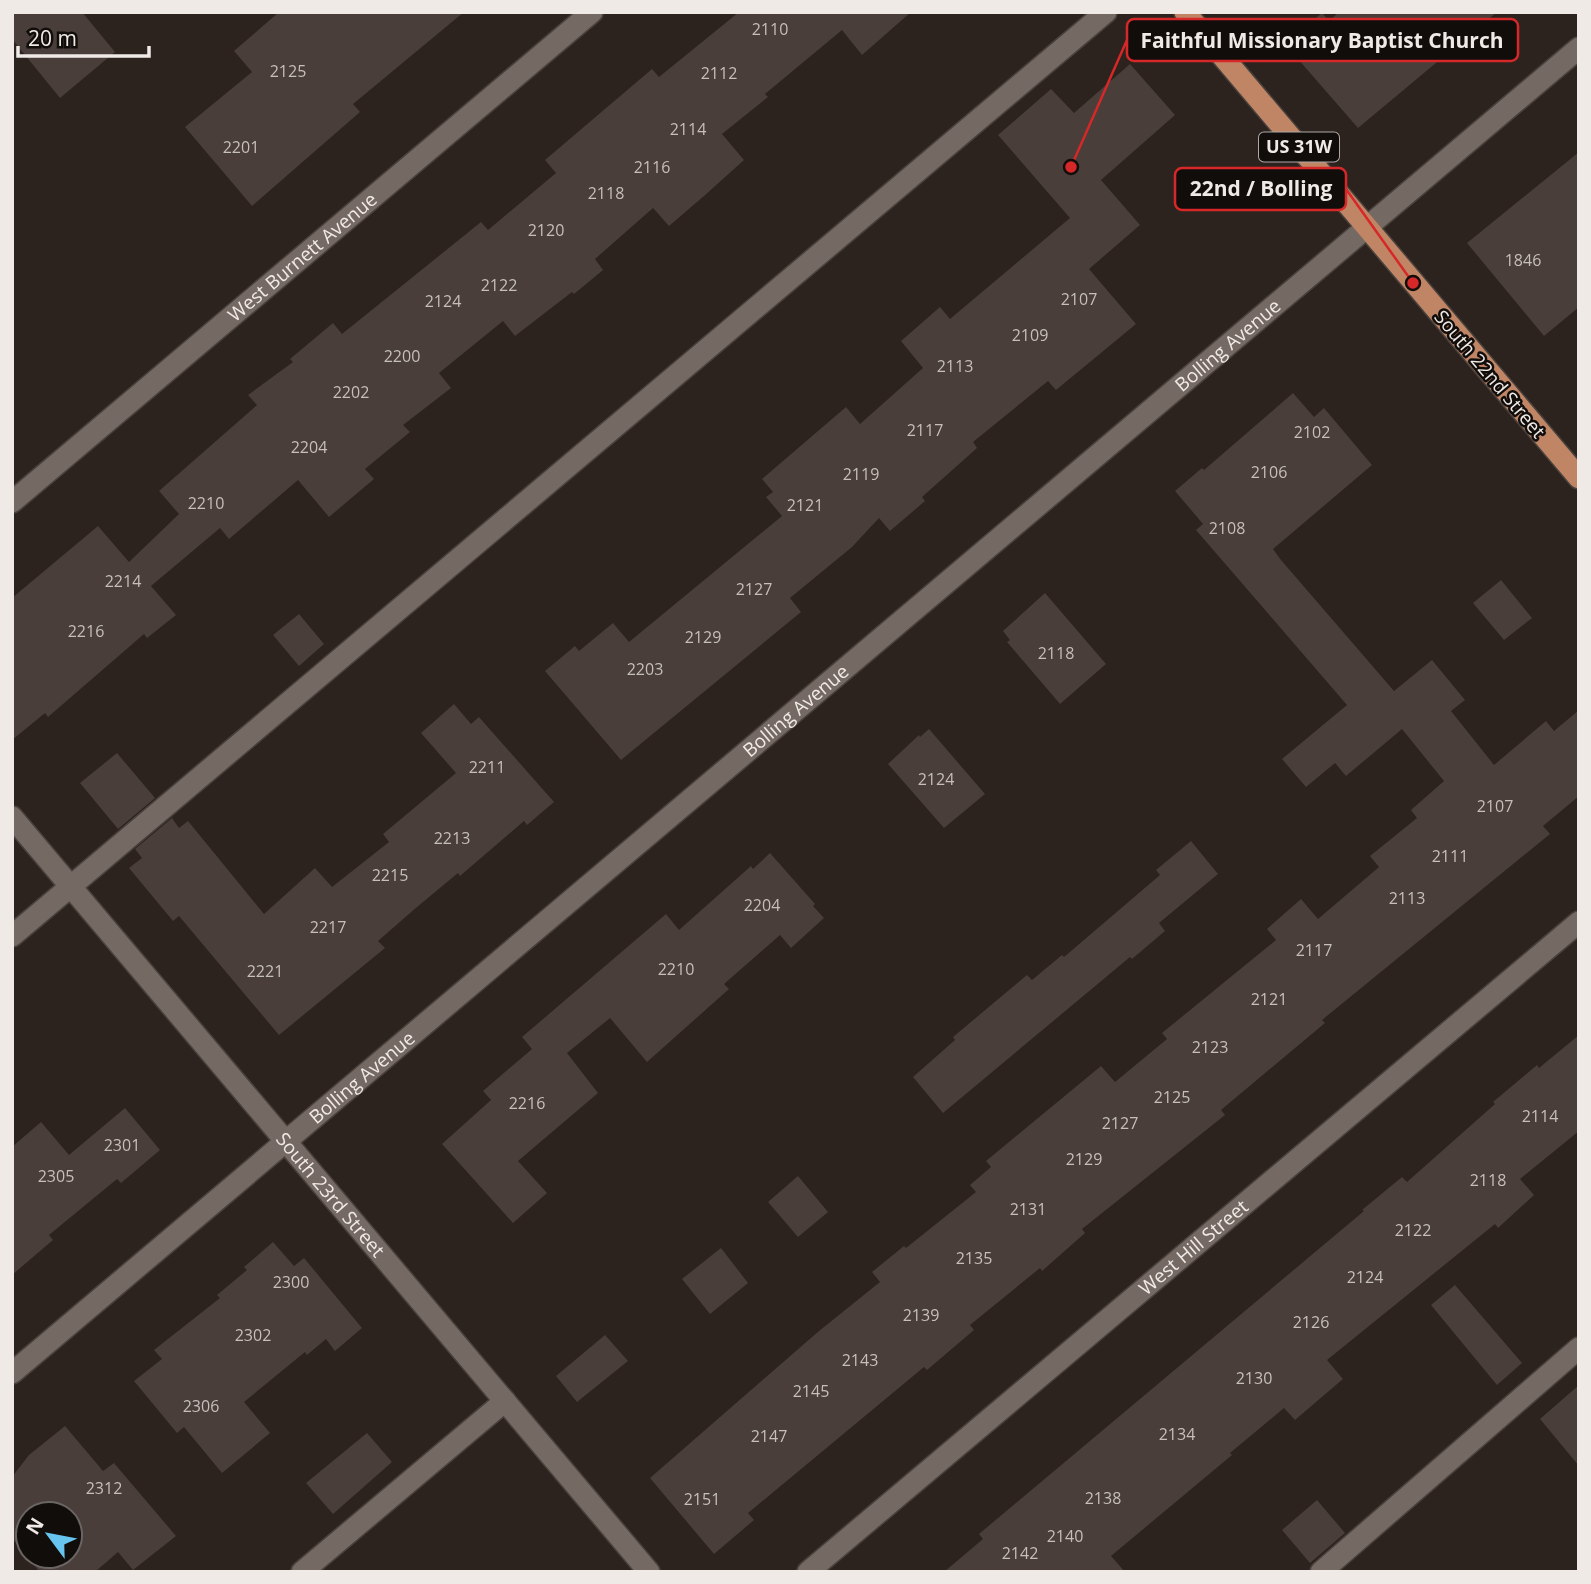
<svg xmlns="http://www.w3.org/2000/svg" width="1591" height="1584" viewBox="0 0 1591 1584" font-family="'Open Sans',sans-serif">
<rect width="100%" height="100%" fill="#2c231e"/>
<path fill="#493e39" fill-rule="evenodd" d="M 12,12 L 82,12 L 115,52 L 60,98 L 12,39 Z
M 279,12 L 464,12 L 353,104 L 360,112 L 252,206 L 185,127 L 252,72 L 234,51 Z
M 739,12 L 911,12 L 862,55 L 842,30 L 765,94 L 768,97 L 722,134 L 744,160 L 704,196 L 669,226 L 653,208 L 595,259 L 603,270 L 574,294 L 572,292 L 515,336 L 503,321 L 439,373 L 451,388 L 403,425 L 410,432 L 365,469 L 374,479 L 329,517 L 298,480 L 229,539 L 220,528 L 151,586 L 176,615 L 147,638 L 144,634 L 48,717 L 45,713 L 12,740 L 12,598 L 98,526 L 129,562 L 179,514 L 159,491 L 257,405 L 248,395 L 293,362 L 290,359 L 333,323 L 342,334 L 481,222 L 488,230 L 556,173 L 545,160 L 572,137 L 652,69 L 659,77 Z
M 1339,12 L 1497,12 L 1358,128 L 1291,51 L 1302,41 L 1296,34 L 1322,13 L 1329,21 Z
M 1130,64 L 1175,115 L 1101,180 L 1140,225 L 1089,269 L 1136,324 L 1056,390 L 1048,381 L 973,442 L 977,448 L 922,497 L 925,501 L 890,531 L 879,518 L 852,547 L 790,598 L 801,612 L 621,760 L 545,671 L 575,646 L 579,651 L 613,623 L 629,642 L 782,516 L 766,497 L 773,492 L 762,479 L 846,407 L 860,424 L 923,368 L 901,341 L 940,307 L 950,319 L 1070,218 L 998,135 L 1051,89 L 1074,113 Z
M 1579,152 L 1579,307 L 1544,336 L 1467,243 Z
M 1293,393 L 1314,417 L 1324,408 L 1372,465 L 1273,549 L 1281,560 L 1394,691 L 1432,660 L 1465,700 L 1451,711 L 1494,765 L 1546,721 L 1554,731 L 1579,710 L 1579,796 L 1543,826 L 1550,834 L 1322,1020 L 1325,1023 L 1221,1110 L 1225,1115 L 1082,1229 L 1085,1233 L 1042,1271 L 1040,1268 L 970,1325 L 974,1330 L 927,1370 L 924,1367 L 748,1513 L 754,1520 L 714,1554 L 650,1478 L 819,1331 L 880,1282 L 872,1272 L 904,1246 L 906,1248 L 976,1192 L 970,1185 L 991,1167 L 986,1161 L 1101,1066 L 1115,1082 L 1167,1039 L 1162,1033 L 1276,940 L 1267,929 L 1301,899 L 1318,919 L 1379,867 L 1370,856 L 1417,818 L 1411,810 L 1444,781 L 1402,729 L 1346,776 L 1335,763 L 1306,787 L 1282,759 L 1347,705 L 1196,530 L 1203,524 L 1175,491 L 1202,468 L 1204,470 Z
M 1501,580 L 1532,618 L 1504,640 L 1473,603 Z
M 1045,593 L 1106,664 L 1060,704 L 1007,642 L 1010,640 L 1003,631 Z
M 299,614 L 324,644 L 299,666 L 273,635 Z
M 454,704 L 471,724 L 479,717 L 554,802 L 527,825 L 524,821 L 460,876 L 458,873 L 417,907 L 378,941 L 385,948 L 279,1035 L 179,916 L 173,921 L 129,868 L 142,858 L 135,849 L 172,818 L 179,828 L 188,821 L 264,914 L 315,868 L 332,887 L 389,842 L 383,834 L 456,773 L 421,733 Z
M 929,729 L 985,794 L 944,828 L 888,764 L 919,735 L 920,737 Z
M 117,753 L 155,798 L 118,829 L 80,783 Z
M 1191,841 L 1218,874 L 1159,923 L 1165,931 L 1132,959 L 1130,957 L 943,1113 L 913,1077 L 955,1040 L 953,1037 L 1027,975 L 1032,980 L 1062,955 L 1064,957 L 1160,875 L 1156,870 Z
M 770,853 L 815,904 L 813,906 L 824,918 L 791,948 L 780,935 L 724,984 L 729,989 L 647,1062 L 610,1018 L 567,1053 L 598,1093 L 518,1161 L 547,1193 L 513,1223 L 442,1144 L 491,1100 L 483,1091 L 532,1049 L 522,1037 L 666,914 L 679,930 L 751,866 L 753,869 Z
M 1579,1035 L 1579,1131 L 1520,1179 L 1534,1195 L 1498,1228 L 1495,1224 L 1327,1360 L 1343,1379 L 1295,1420 L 1284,1408 L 1230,1453 L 1232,1455 L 1111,1556 L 1125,1572 L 944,1572 L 983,1539 L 979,1534 L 1364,1211 L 1362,1210 L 1402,1177 L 1407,1182 L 1495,1104 L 1493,1102 L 1537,1065 L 1539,1068 Z
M 125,1108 L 160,1150 L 121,1183 L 117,1179 L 49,1235 L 53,1240 L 12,1275 L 12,1147 L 41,1122 L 69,1155 Z
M 798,1176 L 828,1212 L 798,1237 L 768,1202 Z
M 273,1242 L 294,1266 L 304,1258 L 362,1328 L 335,1351 L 326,1339 L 307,1355 L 305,1352 L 244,1402 L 270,1433 L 222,1473 L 184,1427 L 177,1433 L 134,1381 L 162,1359 L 154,1350 L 220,1298 L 217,1295 L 247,1270 L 244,1267 Z
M 721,1248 L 748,1283 L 710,1314 L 682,1279 Z
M 1455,1285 L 1522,1363 L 1497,1385 L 1431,1305 Z
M 605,1335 L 628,1361 L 577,1402 L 556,1376 Z
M 1579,1385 L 1579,1466 L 1540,1419 Z
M 65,1426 L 103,1471 L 114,1463 L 176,1536 L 133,1570 L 118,1552 L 95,1572 L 40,1572 L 12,1538 L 12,1477 L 29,1455 ZM 28,1514 L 70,1514 L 70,1556 L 28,1556 Z
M 367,1433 L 392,1462 L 333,1514 L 306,1483 Z
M 1317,1500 L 1345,1533 L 1310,1563 L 1282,1530 Z"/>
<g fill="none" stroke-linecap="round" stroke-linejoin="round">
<g stroke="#49413d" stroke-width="24">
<path id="lane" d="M 12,936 L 1106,12
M 302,1572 L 505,1401
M 1321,1572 L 1579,1348"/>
</g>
<g stroke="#49413d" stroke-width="24">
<g id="street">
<path id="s1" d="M 12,502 L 592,12"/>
<path id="s2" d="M 12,817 L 649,1572"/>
<path id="s3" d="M 12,1373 L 1579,48"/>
<path id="s4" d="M 808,1572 L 1579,922"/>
</g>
</g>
<g stroke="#49413d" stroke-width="24">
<path id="primary" d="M 1185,12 L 1579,478"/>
</g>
<use href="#lane" stroke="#756963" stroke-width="21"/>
<use href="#street" stroke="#756963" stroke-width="21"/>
<use href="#primary" stroke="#bf8565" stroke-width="21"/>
</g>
<g text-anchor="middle" stroke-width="5" stroke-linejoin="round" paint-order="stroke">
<g font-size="16" fill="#c6bfbb">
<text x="770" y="35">2110</text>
<text x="288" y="77">2125</text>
<text x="719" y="79">2112</text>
<text x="688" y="135">2114</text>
<text x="241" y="153">2201</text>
<text x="652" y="173">2116</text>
<text x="606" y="199">2118</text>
<text x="546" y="236">2120</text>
<text x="1523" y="266">1846</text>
<text x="499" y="291">2122</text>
<text x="1079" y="305">2107</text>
<text x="443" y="307">2124</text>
<text x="1030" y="341">2109</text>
<text x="402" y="362">2200</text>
<text x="955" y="372">2113</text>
<text x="351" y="398">2202</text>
<text x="925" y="436">2117</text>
<text x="1312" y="438">2102</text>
<text x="309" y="453">2204</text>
<text x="1269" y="478">2106</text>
<text x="861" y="480">2119</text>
<text x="206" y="509">2210</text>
<text x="805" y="511">2121</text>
<text x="1227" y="534">2108</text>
<text x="123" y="587">2214</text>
<text x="754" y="595">2127</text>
<text x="86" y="637">2216</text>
<text x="703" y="643">2129</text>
<text x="1056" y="659">2118</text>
<text x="645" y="675">2203</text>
<text x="487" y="773">2211</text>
<text x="936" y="785">2124</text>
<text x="1495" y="812">2107</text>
<text x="452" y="844">2213</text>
<text x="1450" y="862">2111</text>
<text x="390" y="881">2215</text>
<text x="1407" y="904">2113</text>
<text x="762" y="911">2204</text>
<text x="328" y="933">2217</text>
<text x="1314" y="956">2117</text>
<text x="676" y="975">2210</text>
<text x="265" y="977">2221</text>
<text x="1269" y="1005">2121</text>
<text x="1210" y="1053">2123</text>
<text x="1172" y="1103">2125</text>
<text x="527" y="1109">2216</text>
<text x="1540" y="1122">2114</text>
<text x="1120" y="1129">2127</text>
<text x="122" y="1151">2301</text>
<text x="1084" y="1165">2129</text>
<text x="56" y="1182">2305</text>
<text x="1488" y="1186">2118</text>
<text x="1028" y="1215">2131</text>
<text x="1413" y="1236">2122</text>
<text x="974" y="1264">2135</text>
<text x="1365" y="1283">2124</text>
<text x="291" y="1288">2300</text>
<text x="921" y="1321">2139</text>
<text x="1311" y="1328">2126</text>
<text x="253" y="1341">2302</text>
<text x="860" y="1366">2143</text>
<text x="1254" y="1384">2130</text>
<text x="811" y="1397">2145</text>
<text x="201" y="1412">2306</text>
<text x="1177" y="1440">2134</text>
<text x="769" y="1442">2147</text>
<text x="104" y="1494">2312</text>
<text x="1103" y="1504">2138</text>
<text x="702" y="1505">2151</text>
<text x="1065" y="1542">2140</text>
<text x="1020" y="1559">2142</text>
</g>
<rect fill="#110d0b" stroke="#ada8a4" stroke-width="2" x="1259" y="132.5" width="80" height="29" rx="5"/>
<g font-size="18" font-weight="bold" fill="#f0eae6">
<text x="1299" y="153">US 31W</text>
</g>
<g font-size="19" fill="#f0eae6" stroke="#110d0b">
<text dy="7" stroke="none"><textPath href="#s1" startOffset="380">West Burnett Avenue</textPath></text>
<text dy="7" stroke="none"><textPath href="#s3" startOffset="1592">Bolling Avenue</textPath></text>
<text transform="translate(1490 374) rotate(50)" y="7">South 22nd Street</text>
<text dy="7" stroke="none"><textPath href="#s3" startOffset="1026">Bolling Avenue</textPath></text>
<text dy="7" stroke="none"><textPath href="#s3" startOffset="458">Bolling Avenue</textPath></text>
<text dy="7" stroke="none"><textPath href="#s2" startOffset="494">South 23rd Street</textPath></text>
<text dy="7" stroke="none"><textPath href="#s4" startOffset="504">West Hill Street</textPath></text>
</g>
</g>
<path fill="none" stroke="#d62828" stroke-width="2.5" d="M1071 167L1127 40M1413 283L1346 189"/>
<g fill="#d62828" stroke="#110d0b" stroke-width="2.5">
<circle cx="1071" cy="167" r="7"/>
<circle cx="1413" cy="283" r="7"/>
</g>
<g fill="#110d0b" stroke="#d62828" stroke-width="2.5">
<rect x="1127" y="19" width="391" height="42" rx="7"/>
<rect x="1175" y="168" width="171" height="42" rx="7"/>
</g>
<g font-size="21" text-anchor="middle" font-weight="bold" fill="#f0eae6">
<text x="1322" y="48">Faithful Missionary Baptist Church</text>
<text x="1261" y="196">22nd / Bolling</text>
</g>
<rect width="1591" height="1584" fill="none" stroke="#f0eae6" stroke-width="28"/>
<g transform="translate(49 1535) rotate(302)"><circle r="33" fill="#110d0b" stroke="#6a6563" stroke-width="2"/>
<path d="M0-5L12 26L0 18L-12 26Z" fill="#66c4ef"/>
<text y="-10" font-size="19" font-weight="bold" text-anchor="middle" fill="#f0eae6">N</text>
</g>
<path d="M18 46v10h131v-10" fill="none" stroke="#f0eae6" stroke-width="3.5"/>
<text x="28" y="46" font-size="21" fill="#f0eae6" stroke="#110d0b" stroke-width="5" paint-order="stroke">20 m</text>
</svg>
